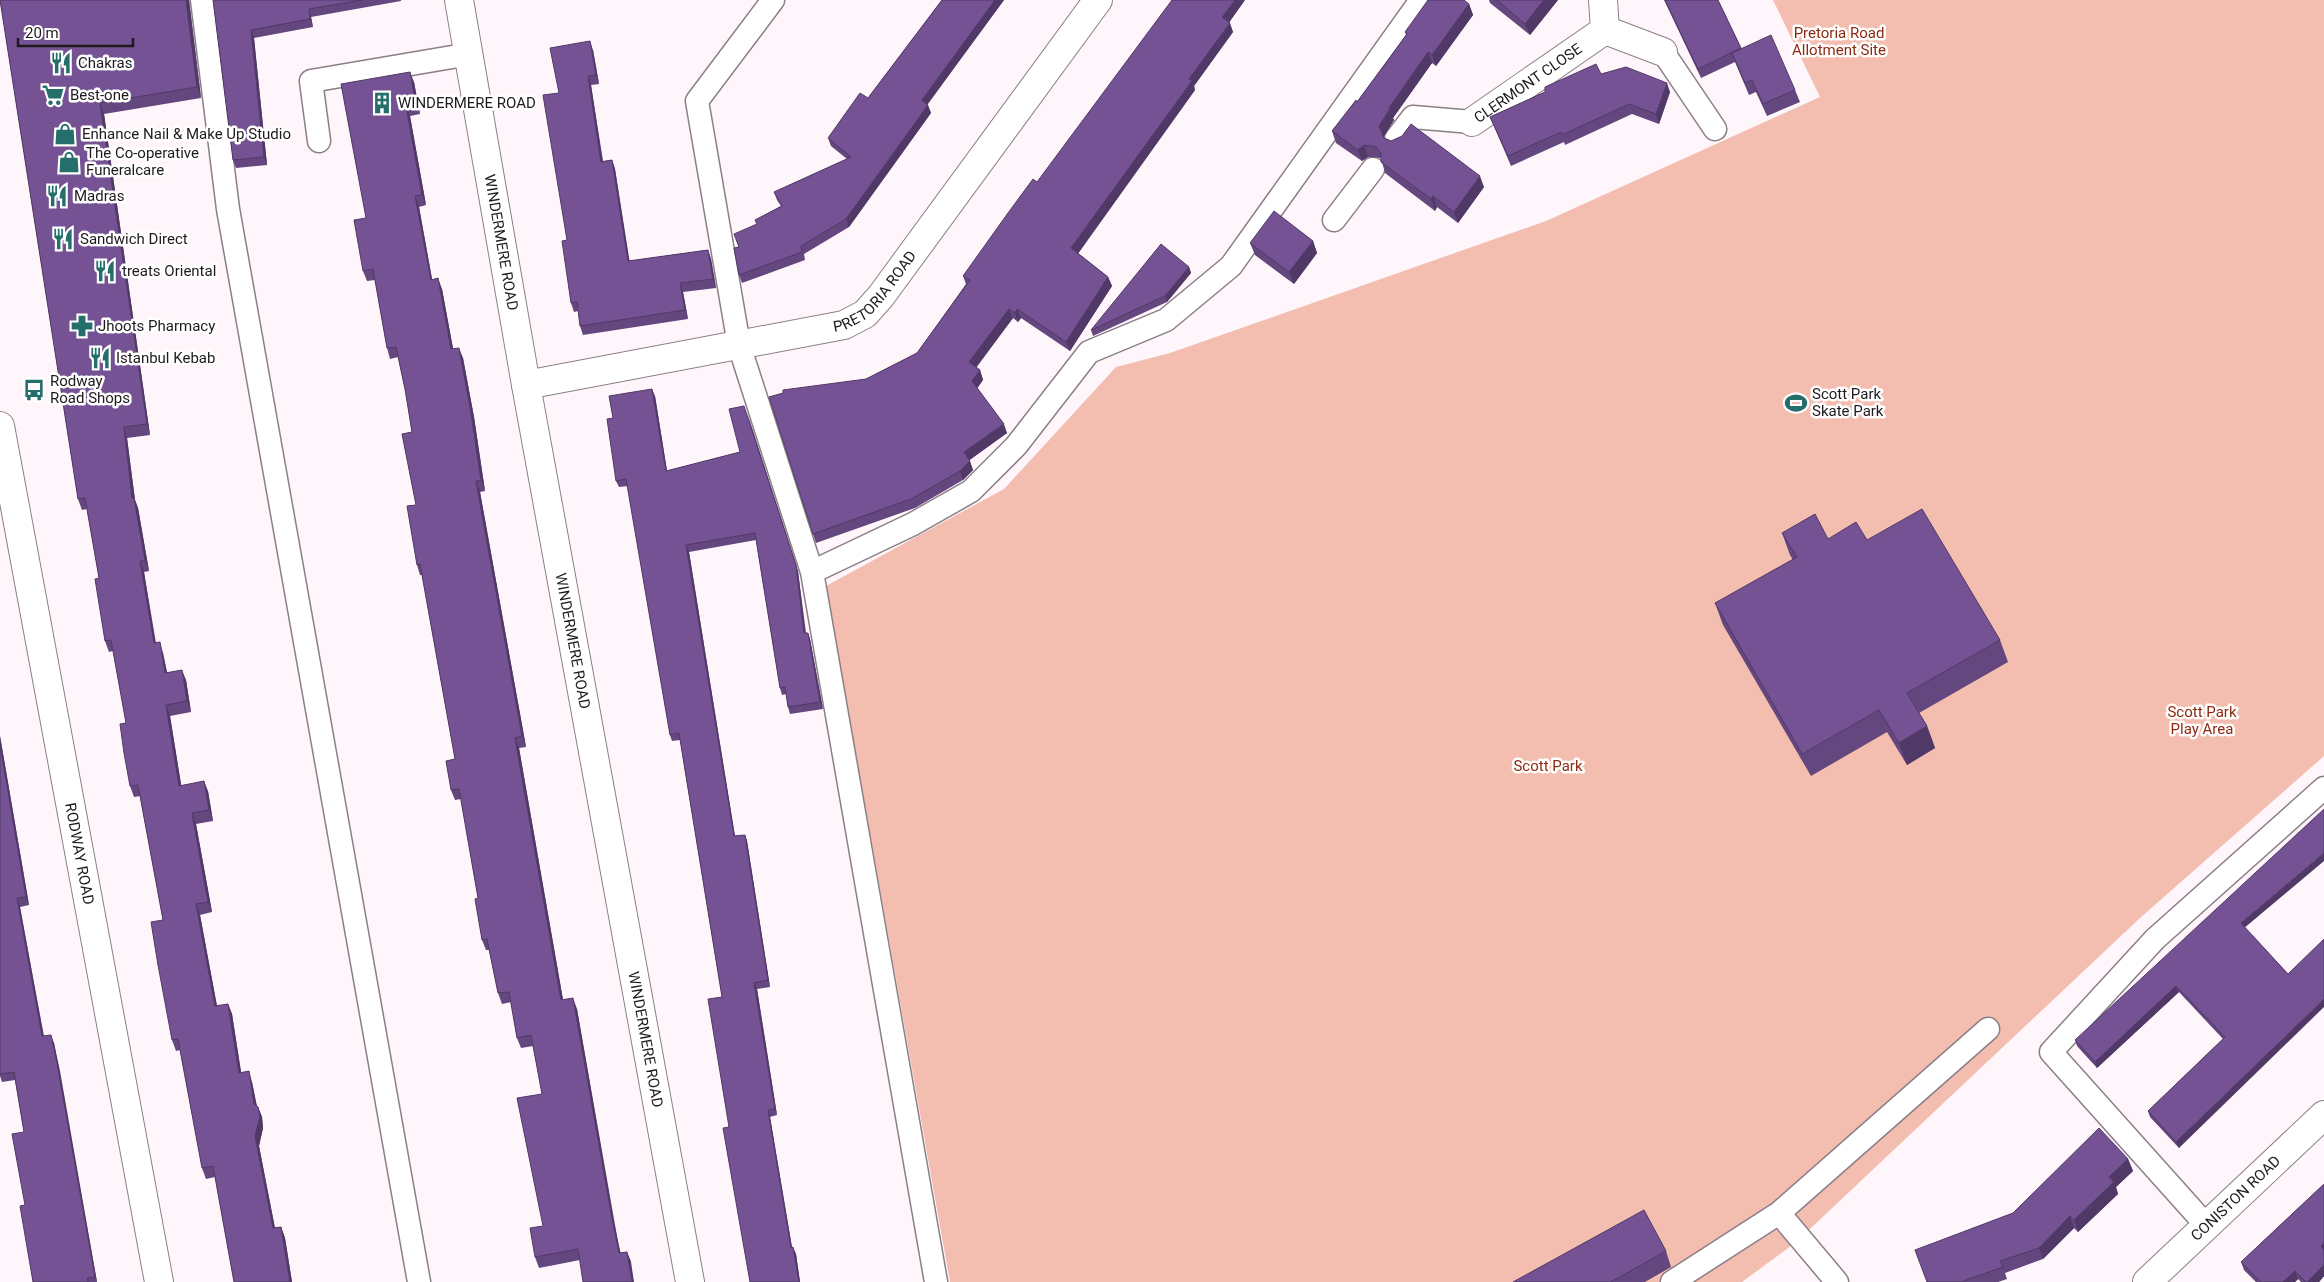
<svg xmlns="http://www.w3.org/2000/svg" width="2324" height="1282" viewBox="0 0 2324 1282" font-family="Roboto,sans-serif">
<rect width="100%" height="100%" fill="#fff6fc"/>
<path fill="#f3bdaf" d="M 1773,0 L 2324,0 L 2324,756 L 2140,918 L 1795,1243 L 1742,1282 L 950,1282 L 826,586 L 1004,489 L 1116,367 L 1170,353 L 1546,221 L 1820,97 Z"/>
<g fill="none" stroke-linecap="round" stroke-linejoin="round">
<g stroke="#8b7f87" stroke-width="25">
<path id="service" d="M 202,0 L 228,209 L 419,1282
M 773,0 L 697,101 L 739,345 L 812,572 L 936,1282
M 1663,52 L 1715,129
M 1396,139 L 1413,117 L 1472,122
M 319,141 L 311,81 L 470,54
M 1334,220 L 1373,169
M 812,572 L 913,524 L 971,491 L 1016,446 L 1089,352 L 1166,320 L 1231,266 L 1421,0
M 1779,1213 L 1837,1282
M 2206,1225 L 2051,1052 L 2155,939 L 2324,788
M 1672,1282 L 1779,1213 L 1988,1029"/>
</g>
<g stroke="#8b7f87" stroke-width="30">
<g id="minor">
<path id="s1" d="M 459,0 L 526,385 L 690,1282"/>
<path d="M 1605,30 L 1663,52"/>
<path id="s2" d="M 1472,122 L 1605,30 L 1603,0"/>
<path id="s3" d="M 526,385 L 844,325 L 865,314 L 881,296 L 1098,0"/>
<path id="s4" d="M 0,426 L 159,1282"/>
</g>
</g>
<g stroke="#8b7f87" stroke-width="30">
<g id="tertiary">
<path id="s5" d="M 2147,1282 L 2324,1115"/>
</g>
</g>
<use href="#service" stroke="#fff" stroke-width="22"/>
<use href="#minor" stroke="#fff" stroke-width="28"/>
<use href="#tertiary" stroke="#fff" stroke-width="28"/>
</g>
<path fill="#64477e" d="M 0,0 L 189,0 L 201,98 L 104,114 L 150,435 L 127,438 L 135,500 L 138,508 L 149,571 L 144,572 L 156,643 L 163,653 L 167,672 L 186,680 L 191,712 L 170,716 L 181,785 L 208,791 L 213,821 L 196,824 L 212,912 L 200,915 L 217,1006 L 228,1004 L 232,1014 L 241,1073 L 252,1082 L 257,1106 L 258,1107 L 262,1117 L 263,1128 L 259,1146 L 275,1228 L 281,1227 L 285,1238 L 292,1282 L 234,1282 L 215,1177 L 206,1179 L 202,1168 L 180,1050 L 176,1051 L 172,1040 L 163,920 L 140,796 L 134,797 L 130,786 L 126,723 L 113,651 L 109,652 L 105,641 L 99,578 L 87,509 L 82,510 L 78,499 Z
M 213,0 L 401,0 L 401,1 L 311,17 L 313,27 L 254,38 L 267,165 L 236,168 L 233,160 Z
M 942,0 L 1004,0 L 927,104 L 931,113 L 849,227 L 804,254 L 805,260 L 742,283 L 739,275 L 738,247 L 757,224 L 755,220 L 781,206 L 777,200 L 774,192 L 847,159 L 831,146 L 828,138 L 868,98 Z
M 1245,0 L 1229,22 L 1233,32 L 1194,86 L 1195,90 L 1078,253 L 1108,277 L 1112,286 L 1070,351 L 1021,318 L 1018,322 L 1013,318 L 976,367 L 980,370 L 983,380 L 977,388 L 1007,433 L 969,460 L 973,470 L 963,480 L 915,508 L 816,543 L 813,534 L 866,379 L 917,353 L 966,284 L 963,276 L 1037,182 Z
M 1489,0 L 1558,0 L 1530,35 L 1490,3 Z
M 1664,0 L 1718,0 L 1741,48 L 1795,90 L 1800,102 L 1767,116 L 1756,92 L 1749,95 L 1735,62 L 1701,78 Z
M 1469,4 L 1473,15 L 1436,66 L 1432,63 L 1393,118 L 1394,120 L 1383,137 L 1484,187 L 1458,223 L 1437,207 L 1435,211 L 1385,173 L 1381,158 L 1368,157 L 1362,161 L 1336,143 L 1332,131 L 1357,102 L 1406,35 L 1405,32 Z
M 593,50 L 599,84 L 591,85 L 603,161 L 612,160 L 615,169 L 629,261 L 708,250 L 711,259 L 716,288 L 683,292 L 688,319 L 583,335 L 580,326 L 578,311 L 574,312 L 571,303 L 567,240 L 559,93 Z
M 1601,74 L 1670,92 L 1659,124 L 1632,114 L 1565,145 L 1564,142 L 1511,166 L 1490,117 L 1545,92 Z
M 414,82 L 420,114 L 410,116 L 426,205 L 419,207 L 432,279 L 442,289 L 453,349 L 463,358 L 474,417 L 485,491 L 480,492 L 526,747 L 519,748 L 563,1000 L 577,1009 L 620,1253 L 627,1252 L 631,1262 L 580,1260 L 539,1268 L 535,1257 L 543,1226 L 542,1094 L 533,1046 L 521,1048 L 517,1038 L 511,1002 L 502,1004 L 498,993 L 489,950 L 486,950 L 482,940 L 478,898 L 461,799 L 455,800 L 451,790 L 455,759 L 422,575 L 420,575 L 417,565 L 416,505 L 412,432 L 405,389 L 398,357 L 390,359 L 387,348 L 375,280 L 367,281 L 363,271 L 366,218 Z
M 1313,241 L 1317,253 L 1294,284 L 1255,255 L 1250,243 Z
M 1189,267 L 1191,273 L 1167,302 L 1093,336 L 1091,330 Z
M 655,396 L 667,471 L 740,452 L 798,571 L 806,633 L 808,633 L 810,639 L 823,709 L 790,714 L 788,707 L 786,694 L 782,695 L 780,688 L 756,540 L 689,552 L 735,836 L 745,835 L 747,841 L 770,987 L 757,989 L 777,1115 L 770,1117 L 792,1247 L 796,1254 L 800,1282 L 750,1282 L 729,1127 L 722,997 L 680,740 L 672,741 L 670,735 L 628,486 L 619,487 L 616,481 L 613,418 Z
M 1782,533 L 1828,539 L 1867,540 L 2000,640 L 2008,662 L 1919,713 L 1927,726 L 1935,748 L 1907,765 L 1887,732 L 1811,776 L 1723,625 L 1715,603 L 1793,560 L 1790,555 Z
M 0,736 L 29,905 L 20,907 L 44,1036 L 54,1043 L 97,1282 L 33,1282 L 25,1205 L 24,1132 L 15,1080 L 2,1082 L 0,1076 Z
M 2245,928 L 2288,974 L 2179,1148 L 2150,1117 L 2148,1111 L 2223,1039 L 2179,992 L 2097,1068 L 2077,1046 L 2075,1040 Z
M 2128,1159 L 2133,1171 L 2116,1187 L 2118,1194 L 2078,1232 L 2074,1228 L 2043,1259 L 2005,1273 L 2007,1279 L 1998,1282 L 1926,1282 L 2013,1213 Z
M 2324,1184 L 2324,1276 L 2319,1282 L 2301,1282 L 2298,1279 L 2295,1282 L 2256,1282 L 2244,1270 L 2241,1262 Z
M 1666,1251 L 1671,1267 L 1645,1282 L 1513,1282 Z"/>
<path fill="#513967" d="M 186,0 L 189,0 L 201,98 L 197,87 Z
M 995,0 L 1004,0 L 925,108 L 922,100 Z
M 1235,0 L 1245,0 L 1226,27 L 1222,17 Z
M 1544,0 L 1558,0 L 1530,35 L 1525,24 Z
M 1469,4 L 1473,15 L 1436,66 L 1432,55 Z
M 309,9 L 311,17 L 313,27 L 310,19 Z
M 1230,23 L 1233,32 L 1194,86 L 1195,90 L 1075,258 L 1071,248 L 1189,79 Z
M 251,30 L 254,38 L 267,165 L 264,157 Z
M 590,41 L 593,50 L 599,84 L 596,75 Z
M 1428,52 L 1432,63 L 1393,118 L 1394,120 L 1383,138 L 1379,126 L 1389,108 Z
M 410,72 L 414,82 L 420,114 L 416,104 Z
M 588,76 L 591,85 L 604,171 L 601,162 Z
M 1667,83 L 1670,92 L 1659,124 L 1656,114 Z
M 100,103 L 104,114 L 150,435 L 147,424 Z
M 928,105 L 931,113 L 849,227 L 846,219 Z
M 406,106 L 410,116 L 426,205 L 422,195 Z
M 1364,145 L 1368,157 L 1362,161 L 1358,150 Z
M 612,160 L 615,169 L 631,270 L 628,261 Z
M 1480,176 L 1484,187 L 1458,223 L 1454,212 Z
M 415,196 L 419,207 L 434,290 L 431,280 Z
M 1433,196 L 1437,207 L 1435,211 L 1431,199 Z
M 1313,241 L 1317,253 L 1294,284 L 1289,272 Z
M 708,250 L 711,259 L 716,288 L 713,279 Z
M 1189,267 L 1191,273 L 1167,302 L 1165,296 Z
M 1108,277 L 1112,286 L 1070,351 L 1066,342 Z
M 438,278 L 442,289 L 455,359 L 451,349 Z
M 680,283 L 683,292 L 688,319 L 685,310 Z
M 1009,309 L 1013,318 L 973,372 L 969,362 Z
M 1017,309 L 1021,318 L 1018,322 L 1015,313 Z
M 459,348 L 463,358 L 474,417 L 485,491 L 481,480 Z
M 980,370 L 983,380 L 976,390 L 972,381 Z
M 652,389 L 655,396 L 668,477 L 666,471 Z
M 747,412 L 798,571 L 806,640 L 804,633 Z
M 1004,424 L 1007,433 L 967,462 L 964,452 Z
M 124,427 L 127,438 L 135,500 L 138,508 L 149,571 L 145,560 L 132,498 Z
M 970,461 L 973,470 L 963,480 L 960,471 Z
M 476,481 L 480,492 L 526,747 L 522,736 Z
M 686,545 L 689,552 L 736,843 L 734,836 Z
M 140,561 L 144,572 L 157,654 L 154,643 Z
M 808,633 L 810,639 L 823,709 L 820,702 Z
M 160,642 L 163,653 L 169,683 L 165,673 Z
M 182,670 L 186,680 L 191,712 L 187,701 Z
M 166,705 L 170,716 L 183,796 L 179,786 Z
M 1927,726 L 1935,748 L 1907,765 L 1899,743 Z
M 0,736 L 29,905 L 26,897 L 0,745 Z
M 515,738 L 519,748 L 565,1011 L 561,1000 Z
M 204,781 L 208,791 L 213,821 L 209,810 Z
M 192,813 L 196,824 L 212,912 L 208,902 Z
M 745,835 L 747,841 L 770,987 L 768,980 Z
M 2324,853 L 2324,861 L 2243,929 L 2241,923 Z
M 17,898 L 20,907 L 45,1045 L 42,1036 Z
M 196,904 L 200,915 L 219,1017 L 215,1006 Z
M 754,983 L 757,989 L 777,1115 L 775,1109 Z
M 2176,986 L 2179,992 L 2097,1068 L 2095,1062 Z
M 573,998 L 577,1009 L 614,1223 L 623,1264 L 619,1253 L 611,1213 Z
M 2324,999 L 2324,1007 L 2179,1148 L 2176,1142 Z
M 228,1004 L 232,1014 L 243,1084 L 239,1073 Z
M 51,1035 L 54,1043 L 60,1071 L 97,1282 L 95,1277 Z
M 249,1071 L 252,1082 L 258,1114 L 254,1104 Z
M 258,1107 L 262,1117 L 263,1128 L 259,1146 L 277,1239 L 273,1228 L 255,1136 Z
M 768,1110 L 770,1117 L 793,1254 L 791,1248 Z
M 2128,1159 L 2133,1171 L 2116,1187 L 2118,1194 L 2078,1232 L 2074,1220 L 2109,1177 Z
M 2070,1216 L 2074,1228 L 2043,1259 L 2039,1248 Z
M 281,1227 L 285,1238 L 292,1282 L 290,1282 Z
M 2324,1243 L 2324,1254 L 2321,1246 Z
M 793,1247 L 796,1254 L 800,1282 L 799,1282 Z
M 627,1252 L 631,1262 L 634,1282 L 632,1282 Z
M 2324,1265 L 2324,1276 L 2319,1282 L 2307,1282 Z
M 2295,1271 L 2298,1279 L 2295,1282 L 2283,1282 Z"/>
<path fill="#745293" stroke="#513967" d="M 0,0 L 186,0 L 197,87 L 100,103 L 147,424 L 124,427 L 132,498 L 134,498 L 145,560 L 140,561 L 154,643 L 160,642 L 165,673 L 182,670 L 187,701 L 166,705 L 179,786 L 204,781 L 209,810 L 192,813 L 208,902 L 196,904 L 215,1006 L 228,1004 L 239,1073 L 249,1071 L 254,1104 L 258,1107 L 260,1117 L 255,1136 L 273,1228 L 281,1227 L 290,1282 L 234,1282 L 213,1166 L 202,1168 L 178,1039 L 172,1040 L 158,965 L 151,922 L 163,920 L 138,785 L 130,786 L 124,753 L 120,724 L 126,723 L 111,640 L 105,641 L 95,579 L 99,578 L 85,498 L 78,499 Z
M 213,0 L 362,0 L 309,9 L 310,19 L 251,30 L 264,157 L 233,160 Z
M 942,0 L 995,0 L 922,100 L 928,105 L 846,219 L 801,246 L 802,252 L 739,275 L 734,248 L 739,247 L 734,234 L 757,224 L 755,220 L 782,206 L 774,192 L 851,157 L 828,138 L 860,93 L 868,98 Z
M 1172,0 L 1235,0 L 1222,17 L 1230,23 L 1189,79 L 1192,81 L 1071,248 L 1108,277 L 1066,342 L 1017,309 L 1015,313 L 1009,309 L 969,362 L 980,370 L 972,381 L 1004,424 L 964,452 L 970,461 L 960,471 L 911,499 L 813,534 L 769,397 L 783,393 L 783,390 L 866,379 L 917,353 L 970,280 L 963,276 L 1008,213 L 1033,179 L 1037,182 Z
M 1428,0 L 1464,0 L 1469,4 L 1432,55 L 1428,52 L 1389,108 L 1390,109 L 1379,126 L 1384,138 L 1391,141 L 1402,136 L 1411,124 L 1480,176 L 1454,212 L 1433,196 L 1431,199 L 1381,162 L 1381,153 L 1376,147 L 1364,145 L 1358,150 L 1332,131 L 1356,100 L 1357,102 L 1407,34 L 1405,32 Z
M 1497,0 L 1544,0 L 1525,24 Z
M 1665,0 L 1718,0 L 1741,48 L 1698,69 Z
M 1771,35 L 1795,90 L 1763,104 L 1752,80 L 1745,83 L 1732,53 Z
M 590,41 L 596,75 L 588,76 L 601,162 L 612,160 L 628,261 L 708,250 L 713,279 L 680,283 L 685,310 L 580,326 L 577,302 L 571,303 L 562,241 L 567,240 L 543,95 L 559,93 L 550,48 Z
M 1596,64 L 1601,74 L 1626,67 L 1667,83 L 1656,114 L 1629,104 L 1562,135 L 1561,132 L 1508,156 L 1490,117 L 1545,92 L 1545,87 Z
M 410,72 L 416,104 L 406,106 L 422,195 L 415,196 L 431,280 L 438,278 L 451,349 L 459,348 L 470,407 L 481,480 L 476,481 L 522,736 L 515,738 L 561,1000 L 573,998 L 611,1213 L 619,1253 L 627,1252 L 632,1282 L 583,1282 L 578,1249 L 535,1257 L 530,1228 L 543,1226 L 517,1098 L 542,1094 L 531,1035 L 517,1038 L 509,992 L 498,993 L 487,939 L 482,940 L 475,899 L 478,898 L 459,789 L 451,790 L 446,761 L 455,759 L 420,564 L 417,565 L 407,506 L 416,505 L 402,434 L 412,432 L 405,389 L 396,347 L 387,348 L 373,269 L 363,271 L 354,220 L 366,218 L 341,84 Z
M 1274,211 L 1313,241 L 1289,272 L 1250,243 Z
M 1161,244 L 1189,267 L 1165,296 L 1091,330 Z
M 652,389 L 666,471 L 740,452 L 729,409 L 744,406 L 796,565 L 804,633 L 808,633 L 820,702 L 788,707 L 785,687 L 780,688 L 755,533 L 686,545 L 734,836 L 745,835 L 768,980 L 754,983 L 775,1109 L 768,1110 L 791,1248 L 793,1247 L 799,1282 L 750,1282 L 723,1128 L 729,1127 L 708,999 L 722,997 L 679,733 L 670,735 L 626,479 L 616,481 L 607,419 L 613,418 L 609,396 Z
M 1922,509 L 2000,640 L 1907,693 L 1927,726 L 1899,743 L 1879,710 L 1802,754 L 1715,603 L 1797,557 L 1782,533 L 1815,514 L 1828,539 L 1856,522 L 1867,540 Z
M 0,745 L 26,897 L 17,898 L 42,1036 L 51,1035 L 57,1063 L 95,1277 L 87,1278 L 88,1282 L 33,1282 L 20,1206 L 25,1205 L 12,1134 L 24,1132 L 14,1072 L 0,1074 Z
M 2324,809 L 2324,853 L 2241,923 L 2288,974 L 2324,939 L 2324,999 L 2176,1142 L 2148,1111 L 2225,1037 L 2176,986 L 2095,1062 L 2075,1040 Z
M 2099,1128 L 2128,1159 L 2109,1177 L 2114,1182 L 2074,1220 L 2070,1216 L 2039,1248 L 2000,1261 L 2003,1267 L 1961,1282 L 1927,1282 L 1915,1250 L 2013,1213 Z
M 2324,1184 L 2324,1243 L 2321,1246 L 2324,1250 L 2324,1265 L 2307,1282 L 2306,1282 L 2295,1271 L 2283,1282 L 2261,1282 L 2241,1262 Z
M 1644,1210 L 1666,1251 L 1611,1282 L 1513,1282 Z"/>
<defs>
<g id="restaurant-bare" transform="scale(1.725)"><path d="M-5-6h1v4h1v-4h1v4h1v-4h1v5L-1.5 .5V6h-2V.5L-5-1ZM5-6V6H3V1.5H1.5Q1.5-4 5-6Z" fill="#246e6b" stroke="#fff" stroke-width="2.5" paint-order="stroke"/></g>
<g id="supermarket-bare" transform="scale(1.725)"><path d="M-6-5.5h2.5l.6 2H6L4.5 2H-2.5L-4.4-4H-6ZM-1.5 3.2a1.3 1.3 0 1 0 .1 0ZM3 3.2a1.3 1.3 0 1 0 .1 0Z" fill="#246e6b" stroke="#fff" stroke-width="2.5" paint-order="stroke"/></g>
<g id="building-bare" transform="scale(1.725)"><path d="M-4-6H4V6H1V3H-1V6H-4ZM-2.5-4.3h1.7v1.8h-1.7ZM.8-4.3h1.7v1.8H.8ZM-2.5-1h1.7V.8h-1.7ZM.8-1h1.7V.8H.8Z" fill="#246e6b" stroke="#fff" stroke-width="2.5" paint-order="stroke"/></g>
<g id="shop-bare" transform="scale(1.725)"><path d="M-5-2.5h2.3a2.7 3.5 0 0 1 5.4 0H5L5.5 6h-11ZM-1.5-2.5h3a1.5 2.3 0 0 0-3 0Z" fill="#246e6b" stroke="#fff" stroke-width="2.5" paint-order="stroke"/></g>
<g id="pharmacy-bare" transform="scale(1.725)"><path d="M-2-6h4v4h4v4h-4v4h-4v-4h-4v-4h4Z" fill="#246e6b" stroke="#fff" stroke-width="2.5" paint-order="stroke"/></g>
<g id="bus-bare" transform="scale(1.725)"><path d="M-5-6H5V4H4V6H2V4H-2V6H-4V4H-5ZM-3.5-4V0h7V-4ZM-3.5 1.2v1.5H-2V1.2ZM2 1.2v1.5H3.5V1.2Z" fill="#246e6b" stroke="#fff" stroke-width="2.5" paint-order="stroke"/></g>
<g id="stadium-bare" transform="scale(1.725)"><path d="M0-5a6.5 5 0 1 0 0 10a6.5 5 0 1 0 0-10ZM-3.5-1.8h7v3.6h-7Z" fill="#246e6b" stroke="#fff" stroke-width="2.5" paint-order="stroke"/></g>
</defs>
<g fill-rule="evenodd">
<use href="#restaurant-bare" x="61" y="63"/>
<use href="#supermarket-bare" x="53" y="95"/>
<use href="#building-bare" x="382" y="103"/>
<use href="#shop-bare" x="65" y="134"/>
<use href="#shop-bare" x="69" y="162"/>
<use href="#restaurant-bare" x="57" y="196"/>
<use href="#restaurant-bare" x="63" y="239"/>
<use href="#restaurant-bare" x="105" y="271"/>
<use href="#pharmacy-bare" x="82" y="326"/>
<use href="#restaurant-bare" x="100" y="358"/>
<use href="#bus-bare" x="34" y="390"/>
<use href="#stadium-bare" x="1796" y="403"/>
</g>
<g text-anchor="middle" stroke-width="5" stroke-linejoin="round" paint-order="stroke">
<g font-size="15" fill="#8c2a11" stroke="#fff">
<text x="1839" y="38">Pretoria Road<tspan x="1839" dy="17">Allotment Site</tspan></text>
<text x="2202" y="717">Scott Park<tspan x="2202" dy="17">Play Area</tspan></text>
<text x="1548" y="771">Scott Park</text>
</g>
<g font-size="15" fill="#1e1a1d" stroke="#fff" text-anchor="start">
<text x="78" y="68">Chakras</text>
<text x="70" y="100">Best-one</text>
<text x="398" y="108">WINDERMERE ROAD</text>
<text x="82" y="139">Enhance Nail &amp; Make Up Studio</text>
<text x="86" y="158">The Co-operative<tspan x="86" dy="17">Funeralcare</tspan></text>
<text x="74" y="201">Madras</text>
<text x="80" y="244">Sandwich Direct</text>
<text x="122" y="276">treats Oriental</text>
<text x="98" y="331">Jhoots Pharmacy</text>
<text x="116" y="363">Istanbul Kebab</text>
<text x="50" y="386">Rodway<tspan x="50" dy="17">Road Shops</tspan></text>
<text x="1812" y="399">Scott Park<tspan x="1812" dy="17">Skate Park</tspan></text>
</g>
<g font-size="15" fill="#1e1a1d" stroke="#fff">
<text dy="5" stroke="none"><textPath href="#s2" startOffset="68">CLERMONT CLOSE</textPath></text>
<text dy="5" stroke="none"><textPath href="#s1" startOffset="246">WINDERMERE ROAD</textPath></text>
<text dy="5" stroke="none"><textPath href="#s3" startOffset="369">PRETORIA ROAD</textPath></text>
<text dy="5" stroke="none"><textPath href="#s1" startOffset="651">WINDERMERE ROAD</textPath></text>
<text dy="5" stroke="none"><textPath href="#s4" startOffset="435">RODWAY ROAD</textPath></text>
<text dy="5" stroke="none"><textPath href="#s1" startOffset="1056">WINDERMERE ROAD</textPath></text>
<text dy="5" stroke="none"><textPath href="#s5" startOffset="122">CONISTON ROAD</textPath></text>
</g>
</g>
<path d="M18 38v8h115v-8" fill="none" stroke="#1e1a1d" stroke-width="2.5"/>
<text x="25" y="38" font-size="15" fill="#1e1a1d" stroke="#ffffff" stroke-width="4" paint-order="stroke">20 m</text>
</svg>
